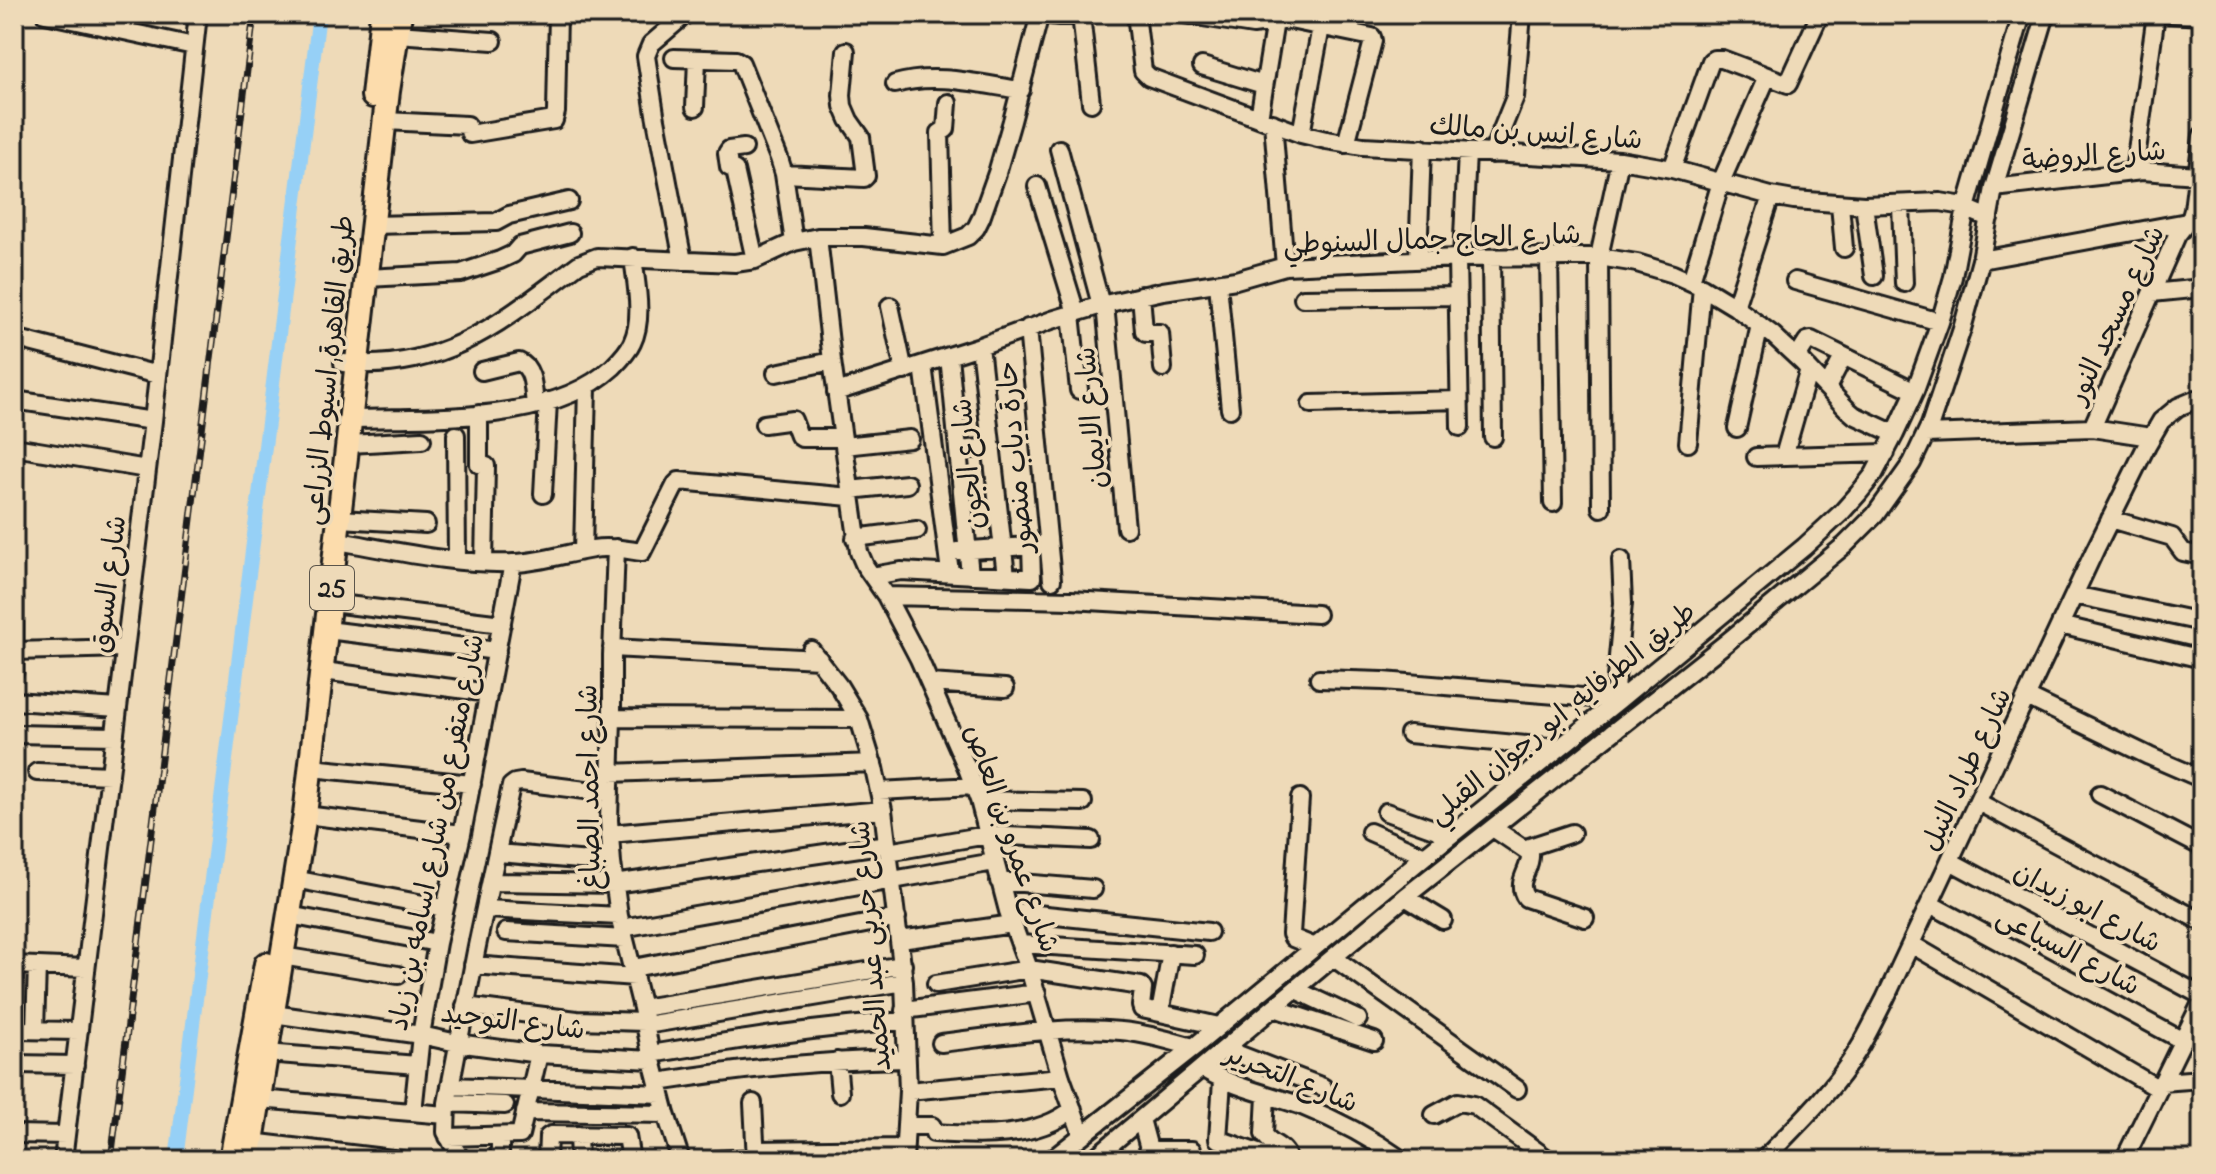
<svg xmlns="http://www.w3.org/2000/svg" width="2216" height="1174" viewBox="0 0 2216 1174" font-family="'Indie Flower','Playpen Sans Arabic',sans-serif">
<rect width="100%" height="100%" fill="#eedab8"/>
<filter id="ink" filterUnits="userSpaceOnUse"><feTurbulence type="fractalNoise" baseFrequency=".0125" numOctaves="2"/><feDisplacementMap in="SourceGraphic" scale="16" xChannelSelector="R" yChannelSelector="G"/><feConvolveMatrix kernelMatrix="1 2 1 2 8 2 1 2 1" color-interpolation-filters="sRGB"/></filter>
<g filter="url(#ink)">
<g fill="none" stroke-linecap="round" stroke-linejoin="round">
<path stroke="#96d0f6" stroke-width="14" d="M 176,1160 L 319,14"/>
<g stroke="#1c1c1c" stroke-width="22">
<path id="minor" d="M 45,14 L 194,46
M 1136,14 L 1143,71 L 1149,77 L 1301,134 L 1326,140 L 1363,146 L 1620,160 L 1672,169 L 1771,196 L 1794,200 L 1864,205 L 1940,202 L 1958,205 L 1989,218
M 1183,14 L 1253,25 L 1290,20 L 1372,37 L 1373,41 L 1346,144
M 2171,14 L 2202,16
M 1081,15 L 1091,103
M 397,34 L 493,41
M 674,58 L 736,60 L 741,63 L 779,158 L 784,174 L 794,242
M 1202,66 L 1264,85
M 895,84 C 935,72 979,84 1021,90
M 695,107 L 697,59
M 1259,118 L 1275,21
M 385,121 L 467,125 L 470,134 L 554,120 L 556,112 L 558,14
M 1273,123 L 1285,266
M 1301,134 L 1321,27
M 744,148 L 729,150 L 727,153 L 729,167 L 735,170 L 755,260
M 1059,149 L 1101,305
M 1492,154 L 1515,97 L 1522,14
M 1672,169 L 1711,61 L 1714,59 L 1722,59 L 1788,84 L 1820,14
M 2134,172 L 2156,14
M 784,174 L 864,178 L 866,176 L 861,137 L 849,120 L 843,106 L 842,95 L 846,51
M 1037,186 L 1076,313
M 1994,188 L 2142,171 L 2198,175
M 1840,205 L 1844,248
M 1864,205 L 1874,276
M 1901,205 L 1904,283
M 373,225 L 496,222 L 509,215 L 569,201
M 818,237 L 832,361 L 859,552 L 865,566 L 886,596 L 919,659 L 967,768 L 979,800 L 1008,911 L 1029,969 L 1061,1077 L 1082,1135
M 943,246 L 940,133 L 946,129 L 948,103
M 1549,257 L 1553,503
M 1457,258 L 1460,427
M 1462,258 L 1467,152
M 1491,258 L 1493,437
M 1418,260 L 1422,148
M 1981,260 L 2187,222
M 683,261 L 655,114 L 646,56 L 651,44 L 686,14
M 367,278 L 461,273 L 500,260 L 513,254 L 520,246 L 570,233
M 1691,281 L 1721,182 L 1767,77
M 1795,281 L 1940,322
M 1218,284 L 1230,409
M 2152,293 L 2202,288
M 1141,295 L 1144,331 L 1146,333 L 1160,333 L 1163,368
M 1303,298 L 1457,296
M 1105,304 L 1126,528
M 890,306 L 904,371
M 1735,307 L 1771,196
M 1071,314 L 1079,390
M 1028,328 L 1052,580
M 14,338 L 158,375
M 980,346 L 1006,576
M 949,356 L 970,575
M 1797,357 L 1807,341 L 1811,340 L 1915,391
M 343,363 C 444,373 504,320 579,264 L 597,257 L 735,263 L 755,260 L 794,242 L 818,237 L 864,237 L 943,246 L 968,236 L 976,228 L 981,218 L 997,173 L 1012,121 L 1040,14 L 1059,16 L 1091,14
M 923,365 L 950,572
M 482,371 L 519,362 C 534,368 533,390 535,405
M 776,373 L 832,361
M 1827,388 L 1843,357
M 836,392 L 980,346 L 1052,320 L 1105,304 L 1163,291 L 1236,280 L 1285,266 L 1457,258 L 1571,257 L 1599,257 L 1637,263 L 1673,274 L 1702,287 L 1735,307 L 1773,335 L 1803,363 L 1847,409 L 1854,415 L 1895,434
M 14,400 L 153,421
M 1311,404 L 1459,400
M 479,414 L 479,464 L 486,466 L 484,562
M 352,419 C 432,416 550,425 613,367 C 620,360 628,352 632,343 C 644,318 636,284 633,257
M 764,424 L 793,420 L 799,436 L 802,438 L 843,438
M 1737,428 L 1760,325
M 2092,428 L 2177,235 L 2191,217 L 2193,210 L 2202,136
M 1926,434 L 2092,428 L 2151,437
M 456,435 L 457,560
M 1688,443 L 1702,287
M 349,444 L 422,440
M 844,446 L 910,439
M 14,447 L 147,469
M 958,450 L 992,447
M 1784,456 L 1809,369
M 1756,457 L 1886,453
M 850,490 L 907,484
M 543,494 L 548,401
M 1601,508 L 1599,257 L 1620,160
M 340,519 L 426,524
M 2110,519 L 2172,537 L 2183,552 L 2202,556
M 855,538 L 917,530
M 338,541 C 396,551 455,565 515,563 C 542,562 567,553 593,549 C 610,546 626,550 642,552 L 676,484 L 679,481 L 850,497
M 616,548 L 612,655 L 612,718 L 609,820 L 612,863 L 619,916 L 642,1008 L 652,1060 L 666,1114 L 681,1160
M 583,551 L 587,387
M 957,551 L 1042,545
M 872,576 L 901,571 L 1032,578 L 1031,546
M 2074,595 L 2202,622
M 886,596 L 1071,600 L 1317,614
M 14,601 L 14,672
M 331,603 L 502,624
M 2060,625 L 2202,659
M 327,630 L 497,651
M 612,648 L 819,659
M 811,650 L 839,686 L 859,719 L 874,768 L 883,810 L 904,982 L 908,1091 L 904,1160
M 15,651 L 125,648
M 323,671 L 489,693
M 1319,679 L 1383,681 L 1619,700
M 930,683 L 1005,688
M 2027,697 L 2149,756 L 2202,779
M 1614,700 L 1623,603 L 1621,560
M 14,701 L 118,708
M 612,718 L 859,719
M 14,734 L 115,736
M 1409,734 L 1559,748
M 311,768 L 472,784
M 37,772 L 110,775
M 610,773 L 873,763
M 879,791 L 974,786
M 2100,794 L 2202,847
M 1300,798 L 1291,934 L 1293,938 L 1315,947
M 979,800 L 1083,802
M 1978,802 L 2202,922
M 1386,812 L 1451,835
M 305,815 L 462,834
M 1493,828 L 1530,853 C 1532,870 1514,881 1526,898 L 1585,918
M 1370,832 L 1425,856
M 609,834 L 883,810
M 1526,848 L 1572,833
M 888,852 L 987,835 L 1091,840
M 498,853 L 612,863
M 1950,861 L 2202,996
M 294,879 L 444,908
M 999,881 L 1093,889
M 492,882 L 614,884 L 887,844
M 1405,897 L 1443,920
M 1930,904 L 2183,1041
M 486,909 L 619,916
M 1008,911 L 1209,932
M 289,915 L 437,943
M 622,928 L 994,862
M 506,932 L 625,939
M 900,940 L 1013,924
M 1020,944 L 1195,955
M 1911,944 L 2159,1089
M 282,956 L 398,975
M 1334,958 L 1517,1089
M 14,965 L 86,968
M 473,965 L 635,977
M 633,968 L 897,918
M 936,984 L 1029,969 L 1141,986 L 1143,989 L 1141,1006 L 1142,1009 L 1219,1026
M 1296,990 L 1358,1019
M 465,1006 L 577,1020 L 645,1022
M 642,1008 L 903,965
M 1274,1008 L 1374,1041
M 904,1010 L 1037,993
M 1160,1013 L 1171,953
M 273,1014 L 421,1035 L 457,1043 L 539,1054 L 652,1060
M 646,1025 L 904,982
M 14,1030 L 79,1031
M 35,1030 L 37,966
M 941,1043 C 1001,1036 1061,1025 1121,1031 C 1146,1033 1170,1041 1194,1047
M 1225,1049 L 1323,1087
M 266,1053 L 417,1065
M 651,1054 C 736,1040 819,1027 904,1021
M 837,1061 L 840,1093
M 14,1064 L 75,1065
M 1202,1068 C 1234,1088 1268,1094 1302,1106 C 1337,1120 1371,1138 1402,1160
M 1222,1081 L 1218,1139 L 1278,1160
M 658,1082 C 740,1069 823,1060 906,1059
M 2162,1082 L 2202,1079
M 450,1086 L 661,1094
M 908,1091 L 1061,1077
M 1266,1096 L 1264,1134 C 1271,1146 1285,1145 1288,1160
M 259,1099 L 446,1115
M 447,1103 L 505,1105
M 753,1103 L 756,1160
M 413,1112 L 421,1035 L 437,943 L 462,834 L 513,563
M 525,1112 L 666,1114
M 1434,1115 L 1458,1102 L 1474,1105 L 1549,1160
M 1141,1119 L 1152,1160
M 906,1126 L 932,1126 L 934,1133 C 979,1136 1037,1139 1073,1109
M 14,1134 L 66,1135
M 578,1135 L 579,1160
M 500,1136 L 500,1160
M 448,1137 L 520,1135 L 539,1054
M 251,1142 L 401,1160
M 755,1150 L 904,1148
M 1150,1150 L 1192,1150
M 63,1160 L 153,421 L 198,14
M 461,1160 L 446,1132 L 447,1103 L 477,946 L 511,786 L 515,783 L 521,782 L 610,793
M 547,1160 L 548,1137 L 551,1135 L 627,1136 L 631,1160
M 717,1160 L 756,1158
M 1051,1160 L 1194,1047 L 1425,856 L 1619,700 L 1804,547 L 1841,513 L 1858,494 L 1874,474 L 1895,434 L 1915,391 L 1940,322 L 1953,277 L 1966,208 L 2022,14
M 1092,1160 L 1405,897 L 1726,643 L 1845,545 L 1875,515 L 1912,463 L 1930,425 L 1962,329 L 1981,260 L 1994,188 L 2046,14
M 1763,1160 C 1797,1125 1833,1091 1858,1050 C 1868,1034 1876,1016 1885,999 L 2095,550 L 2147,445 L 2161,421 L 2178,407 L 2202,397
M 2124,1160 L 2202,1001"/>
</g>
<g stroke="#1c1c1c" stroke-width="28">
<path id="highway" d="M 373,96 L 382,14
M 231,1160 L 266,964
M 249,1160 L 305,815 L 388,91 L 400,14"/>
</g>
<use href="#minor" stroke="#eedab8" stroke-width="16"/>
<use href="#highway" stroke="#fcdcac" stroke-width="22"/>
<g stroke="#1c1c1c" stroke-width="7">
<path id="rail" d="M 111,1160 L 254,14"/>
</g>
<use href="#rail" stroke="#eedab8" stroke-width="4" stroke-dasharray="12" stroke-linecap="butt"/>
</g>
</g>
<g text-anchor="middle" stroke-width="7" stroke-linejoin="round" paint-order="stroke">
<rect fill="#eedab8" stroke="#5b554b" stroke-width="2" x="310" y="566" width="44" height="44" rx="6"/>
<g font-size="26" font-weight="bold" fill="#1c1c1c">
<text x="332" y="597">25</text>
</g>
<g font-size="28" fill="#1c1c1c" stroke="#eedab8">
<text transform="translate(1536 131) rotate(4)" y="10">شارع انس بن مالك</text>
<text transform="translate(2094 154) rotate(-4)" y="10">شارع الروضة</text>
<text transform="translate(1432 238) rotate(-2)" y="10">شارع الحاج جمال السنوطي</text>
<text transform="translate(2115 314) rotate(-65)" y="10">شارع مسجد النور</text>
<text transform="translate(327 370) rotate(-84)" y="10">طريق القاهرة, اسيوط الزراعى</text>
<text transform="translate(1090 418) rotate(-95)" y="10">شارع الايمان</text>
<text transform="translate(1014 457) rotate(-95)" y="10">حارة دياب منصور</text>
<text transform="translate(967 464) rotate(-96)" y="10">شارع الجون</text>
<text transform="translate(107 584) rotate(-83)" y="10">شارع السوق</text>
<text transform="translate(1561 712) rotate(-39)" y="10">طريق الطرفايه, ابو رجوان القبلي</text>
<text transform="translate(1965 769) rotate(-65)" y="10">شارع طراد النيل</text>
<text transform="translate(588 787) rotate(-91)" y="10">شارع احمد الصباغ</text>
<text transform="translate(435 832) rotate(-79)" y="10">شارع متفرع من شارع اسامه بن زياد</text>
<text transform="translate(1013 838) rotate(71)" y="10">شارع عمرو بن العاص</text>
<text transform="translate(2088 906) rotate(28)" y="10">شارع ابو زيدان</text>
<text transform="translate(869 946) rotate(-95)" y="10">شارع حربى عبد الحميد</text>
<text transform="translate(2069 950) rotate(28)" y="10">شارع السباعى</text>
<text transform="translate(513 1020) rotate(7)" y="10">شارع التوحيد</text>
<text transform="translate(1292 1077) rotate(22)" y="10">شارع التحرير</text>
</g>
</g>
<rect width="2216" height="1174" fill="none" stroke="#eedab8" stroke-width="48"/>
<rect x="24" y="24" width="2168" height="1126" fill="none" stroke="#1c1c1c" stroke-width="3" filter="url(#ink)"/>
</svg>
